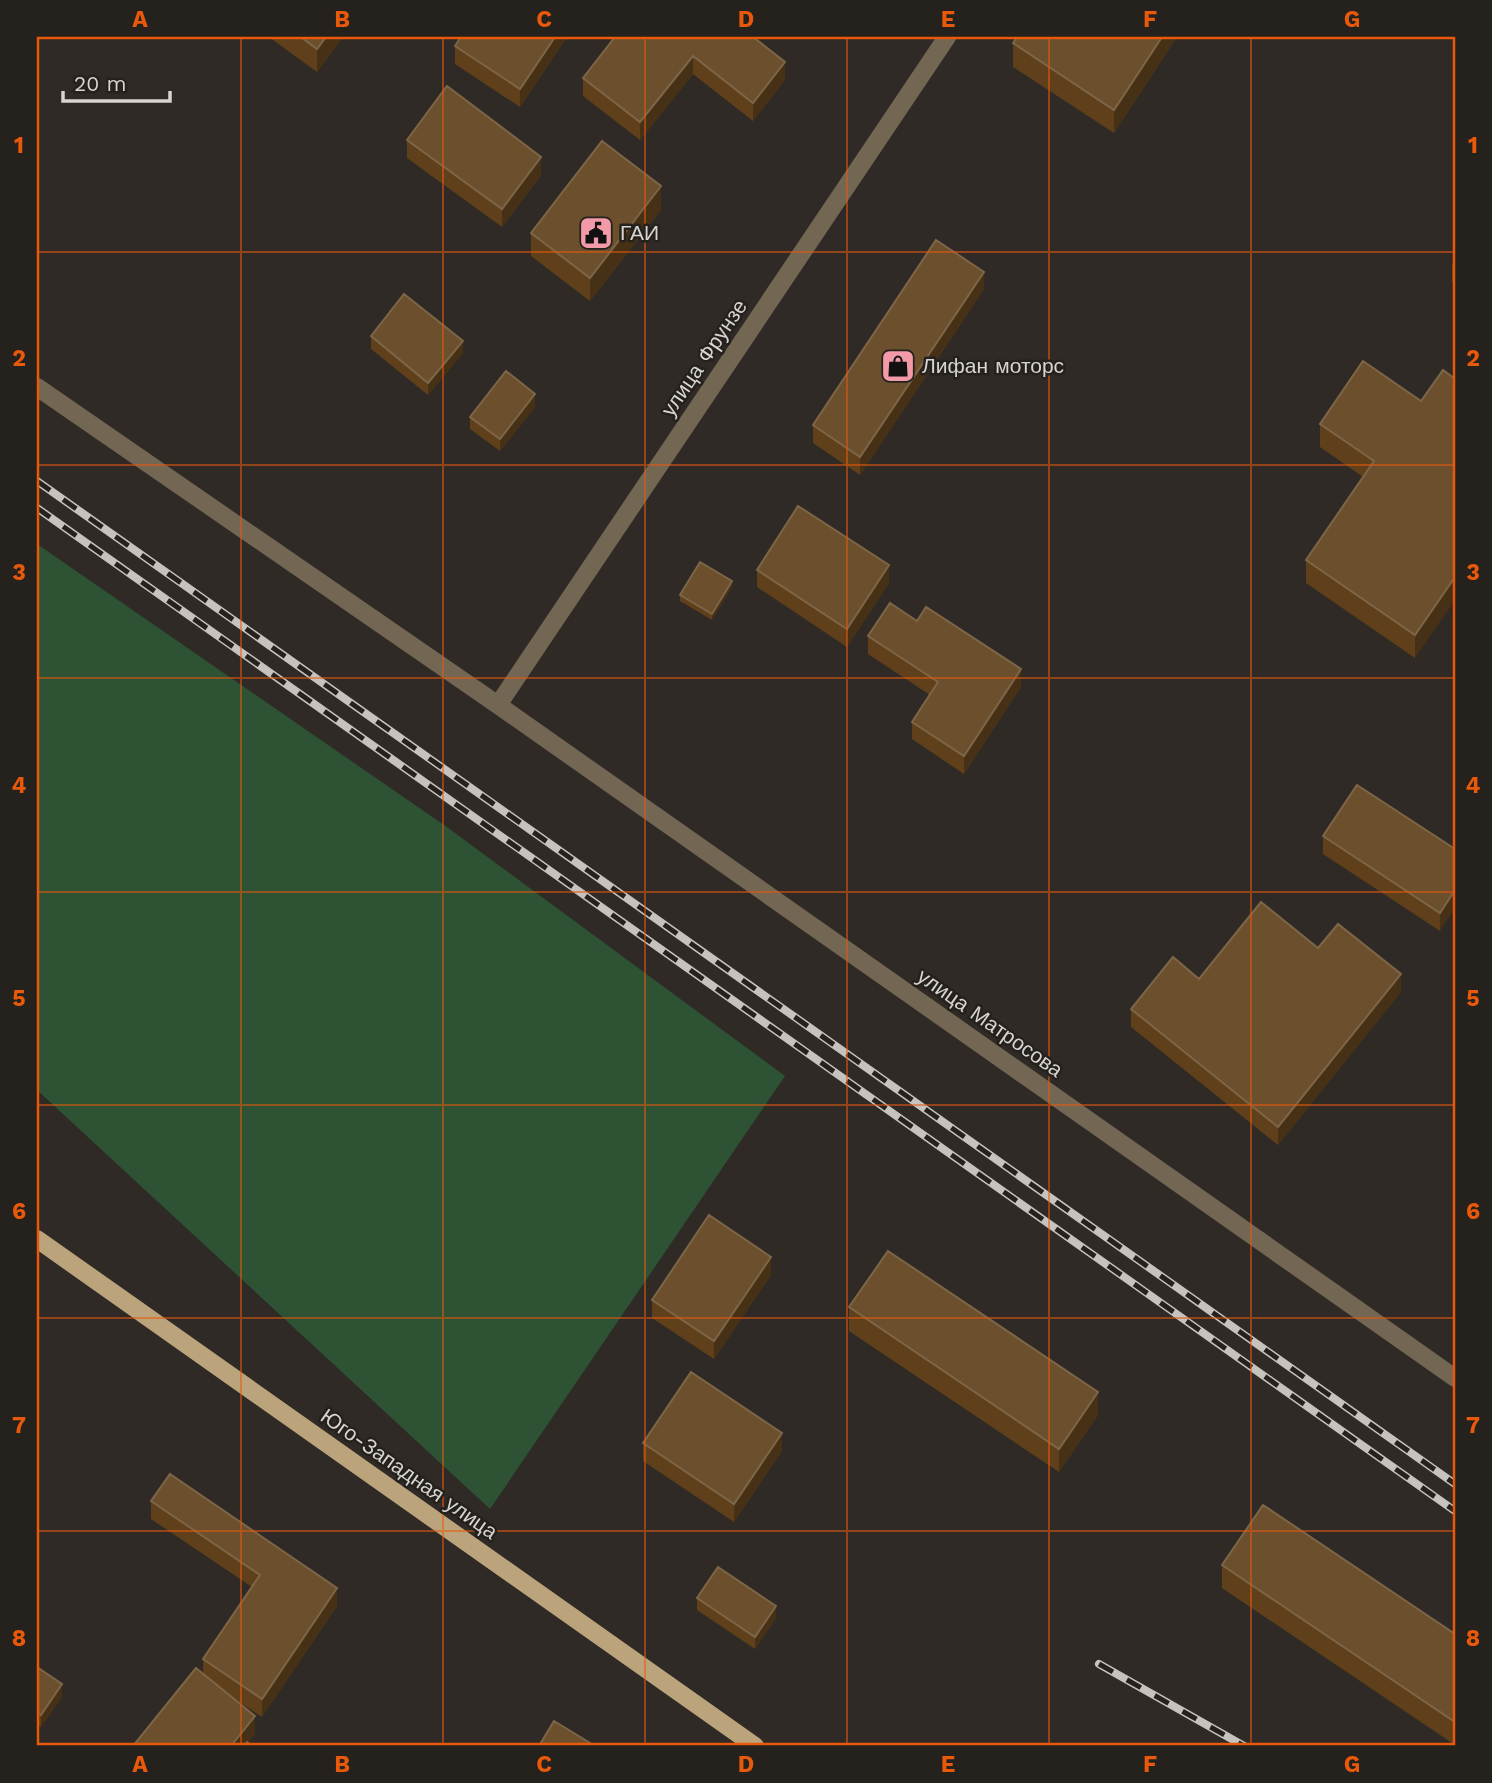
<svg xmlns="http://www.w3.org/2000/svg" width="1492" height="1783" viewBox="0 0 1492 1783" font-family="'Work Sans',sans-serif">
<rect width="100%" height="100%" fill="#2f2a26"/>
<path fill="#2d5234" d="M 37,544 L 444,825 L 785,1076 L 490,1509 L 37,1090 Z"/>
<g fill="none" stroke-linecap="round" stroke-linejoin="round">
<path stroke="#736754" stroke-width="18" d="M 37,387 L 498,705 L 1455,1378
M 498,705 L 947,37"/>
<path stroke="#bba37b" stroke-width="18" d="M 37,1239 L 755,1746"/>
<g stroke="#c6c3bf" stroke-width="8">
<path id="rail" d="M 37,481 L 1455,1484
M 37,508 L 1455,1511
M 1099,1664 L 1244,1746"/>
</g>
<use href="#rail" stroke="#25211c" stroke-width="5" stroke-dasharray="16" stroke-linecap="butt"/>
</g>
<path fill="#5f401a" d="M 269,37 L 343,37 L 317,72 Z
M 461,37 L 567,37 L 520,107 L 455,64 L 455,46 Z
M 615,37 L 785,80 L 753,121 L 693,74 L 640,140 L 583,96 L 583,78 Z
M 1177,37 L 1114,133 L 1013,67 L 1013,43 Z
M 407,140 L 541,175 L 502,227 L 407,158 Z
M 661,210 L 590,301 L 531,256 L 531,233 Z
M 1455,259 L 1455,283 L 1452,282 L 1452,264 Z
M 984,289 L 860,475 L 813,443 L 813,425 Z
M 371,336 L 463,353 L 428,395 L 371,349 Z
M 1421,401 L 1415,658 L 1306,583 L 1306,560 L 1363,477 L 1320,447 L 1320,424 Z
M 535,407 L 500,451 L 470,429 L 470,417 Z
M 757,570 L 889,583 L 847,647 L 757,587 Z
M 732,587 L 712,620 L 680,601 L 680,595 Z
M 917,621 L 1021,687 L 964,774 L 912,739 L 912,722 L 930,695 L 868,654 L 868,636 Z
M 1323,836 L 1455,849 L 1440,931 L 1323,854 Z
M 1318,948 L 1401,992 L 1278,1145 L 1131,1027 L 1131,1009 L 1199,979 Z
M 771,1275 L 714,1359 L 652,1318 L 652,1300 Z
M 849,1307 L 1098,1415 L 1059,1472 L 849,1331 Z
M 643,1443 L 782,1451 L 734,1522 L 643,1461 Z
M 151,1501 L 337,1606 L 262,1717 L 226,1693 L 255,1734 L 133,1746 L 203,1674 L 203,1659 L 252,1587 L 151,1519 Z
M 1222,1565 L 1455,1634 L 1455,1745 L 1222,1588 Z
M 697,1598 L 776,1618 L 755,1649 L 697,1610 Z
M 37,1667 L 62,1697 L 41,1727 L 37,1724 Z"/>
<path fill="#463116" d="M 326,37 L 343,37 L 317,72 L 317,49 Z
M 555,37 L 567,37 L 520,107 L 520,89 Z
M 1162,37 L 1177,37 L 1114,133 L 1114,110 Z
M 693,56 L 693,74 L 640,140 L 640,122 Z
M 785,62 L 785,80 L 753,121 L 753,103 Z
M 541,157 L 541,175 L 502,227 L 502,209 Z
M 661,186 L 661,210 L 590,301 L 590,278 Z
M 984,272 L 984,289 L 860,475 L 860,457 Z
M 463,341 L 463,353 L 428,395 L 428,383 Z
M 535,394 L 535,407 L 500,451 L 500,439 Z
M 889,565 L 889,583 L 847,647 L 847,629 Z
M 1455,577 L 1455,600 L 1415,658 L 1415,635 Z
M 732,581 L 732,587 L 712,620 L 712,614 Z
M 1021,669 L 1021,687 L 964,774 L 964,756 Z
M 1455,890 L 1455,908 L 1440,931 L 1440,913 Z
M 1401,974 L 1401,992 L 1278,1145 L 1278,1127 Z
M 771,1257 L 771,1275 L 714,1359 L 714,1341 Z
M 1098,1392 L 1098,1415 L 1059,1472 L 1059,1449 Z
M 782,1433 L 782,1451 L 734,1522 L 734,1504 Z
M 337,1588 L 337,1606 L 262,1717 L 262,1699 Z
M 776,1606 L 776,1618 L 755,1649 L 755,1637 Z
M 62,1684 L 62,1697 L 41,1727 L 41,1715 Z
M 255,1716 L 255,1734 L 245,1746 L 231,1746 Z"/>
<path fill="#6c502d" stroke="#7d6547" stroke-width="2" d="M 301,37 L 326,37 L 317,49 Z
M 461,37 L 555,37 L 520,89 L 455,46 Z
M 615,37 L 753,37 L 785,62 L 753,103 L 693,56 L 640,122 L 583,78 Z
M 1017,37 L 1162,37 L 1114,110 L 1013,43 Z
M 447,86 L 541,157 L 502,209 L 407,140 Z
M 602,141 L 661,186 L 590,278 L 531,233 Z
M 936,240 L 984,272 L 860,457 L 813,425 Z
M 404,294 L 463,341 L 428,383 L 371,336 Z
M 1363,361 L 1421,401 L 1443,370 L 1455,379 L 1455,577 L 1415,635 L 1306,560 L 1374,461 L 1320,424 Z
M 506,371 L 535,394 L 500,439 L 470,417 Z
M 798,506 L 889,565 L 847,629 L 757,570 Z
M 700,562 L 732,581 L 712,614 L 680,595 Z
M 890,603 L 917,621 L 926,607 L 1021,669 L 964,756 L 912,722 L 938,682 L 868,636 Z
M 1357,785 L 1455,849 L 1455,890 L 1440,913 L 1323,836 Z
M 1261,902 L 1318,948 L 1338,924 L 1401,974 L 1278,1127 L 1131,1009 L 1173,957 L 1199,979 Z
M 709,1215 L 771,1257 L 714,1341 L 652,1300 Z
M 888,1251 L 1098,1392 L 1059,1449 L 849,1307 Z
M 691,1372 L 782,1433 L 734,1504 L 643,1443 Z
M 170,1474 L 337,1588 L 262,1699 L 203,1659 L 260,1575 L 151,1501 Z
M 1263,1505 L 1455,1634 L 1455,1722 L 1222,1565 Z
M 718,1567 L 776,1606 L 755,1637 L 697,1598 Z
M 37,1667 L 62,1684 L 41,1715 L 37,1712 Z
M 196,1668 L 255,1716 L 231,1746 L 133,1746 Z
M 554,1721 L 595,1746 L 539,1746 Z
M 247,1742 L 253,1746 L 244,1746 Z"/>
<path fill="none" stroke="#e8590c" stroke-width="2" stroke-opacity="0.55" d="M 241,37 L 241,1746M 443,37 L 443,1746M 645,37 L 645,1746M 847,37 L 847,1746M 1049,37 L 1049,1746M 1251,37 L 1251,1746M 37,252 L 1455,252M 37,465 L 1455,465M 37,678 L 1455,678M 37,892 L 1455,892M 37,1105 L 1455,1105M 37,1318 L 1455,1318M 37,1531 L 1455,1531"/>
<defs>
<g id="civic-square" transform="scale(1.75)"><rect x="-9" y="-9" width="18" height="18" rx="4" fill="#f39aa9" stroke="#25211c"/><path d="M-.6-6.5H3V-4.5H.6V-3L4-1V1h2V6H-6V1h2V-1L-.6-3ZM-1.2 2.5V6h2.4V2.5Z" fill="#111"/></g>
<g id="shop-square" transform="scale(1.75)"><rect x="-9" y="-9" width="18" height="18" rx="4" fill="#f39aa9" stroke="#25211c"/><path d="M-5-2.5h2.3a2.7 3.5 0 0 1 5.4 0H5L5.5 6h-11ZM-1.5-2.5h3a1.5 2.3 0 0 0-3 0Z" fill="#111"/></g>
</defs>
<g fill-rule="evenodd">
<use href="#civic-square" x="596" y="233"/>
<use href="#shop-square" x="898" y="366"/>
</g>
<g text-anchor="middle" stroke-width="5" stroke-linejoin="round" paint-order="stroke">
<g font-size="21" fill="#d7d4d1" stroke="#25211c" text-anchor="start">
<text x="620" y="240">ГАИ</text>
<text x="922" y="373">Лифан моторс</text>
</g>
<g font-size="21" fill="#d7d4d1" stroke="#25211c">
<text transform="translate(704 358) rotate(-56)" y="7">улица Фрунзе</text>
<text transform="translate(990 1023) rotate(35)" y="7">улица Матросова</text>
<text transform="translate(409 1474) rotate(35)" y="7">Юго-Западная улица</text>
</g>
</g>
<rect width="1492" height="1783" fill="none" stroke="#25211c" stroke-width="77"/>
<path d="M63 91v10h107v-10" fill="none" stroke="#d7d4d1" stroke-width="3.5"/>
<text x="74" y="91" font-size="21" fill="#d7d4d1" stroke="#25211c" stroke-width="5" paint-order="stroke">20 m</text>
<rect x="38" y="38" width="1416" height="1706" fill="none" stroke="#e8590c" stroke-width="2.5"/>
<g font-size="23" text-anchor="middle" font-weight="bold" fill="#e8590c">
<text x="140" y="27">A</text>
<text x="342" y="27">B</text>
<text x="544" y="27">C</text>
<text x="746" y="27">D</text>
<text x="948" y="27">E</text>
<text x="1150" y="27">F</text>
<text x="1352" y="27">G</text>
<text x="19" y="153">1</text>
<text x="1473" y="153">1</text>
<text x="19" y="366">2</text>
<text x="1473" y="366">2</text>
<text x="19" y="580">3</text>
<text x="1473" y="580">3</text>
<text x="19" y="793">4</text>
<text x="1473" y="793">4</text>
<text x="19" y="1006">5</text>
<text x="1473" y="1006">5</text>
<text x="19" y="1219">6</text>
<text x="1473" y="1219">6</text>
<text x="19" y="1433">7</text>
<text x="1473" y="1433">7</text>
<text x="19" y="1646">8</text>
<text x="1473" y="1646">8</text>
<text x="140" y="1772">A</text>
<text x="342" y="1772">B</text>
<text x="544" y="1772">C</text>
<text x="746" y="1772">D</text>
<text x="948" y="1772">E</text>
<text x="1150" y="1772">F</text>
<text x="1352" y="1772">G</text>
</g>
</svg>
